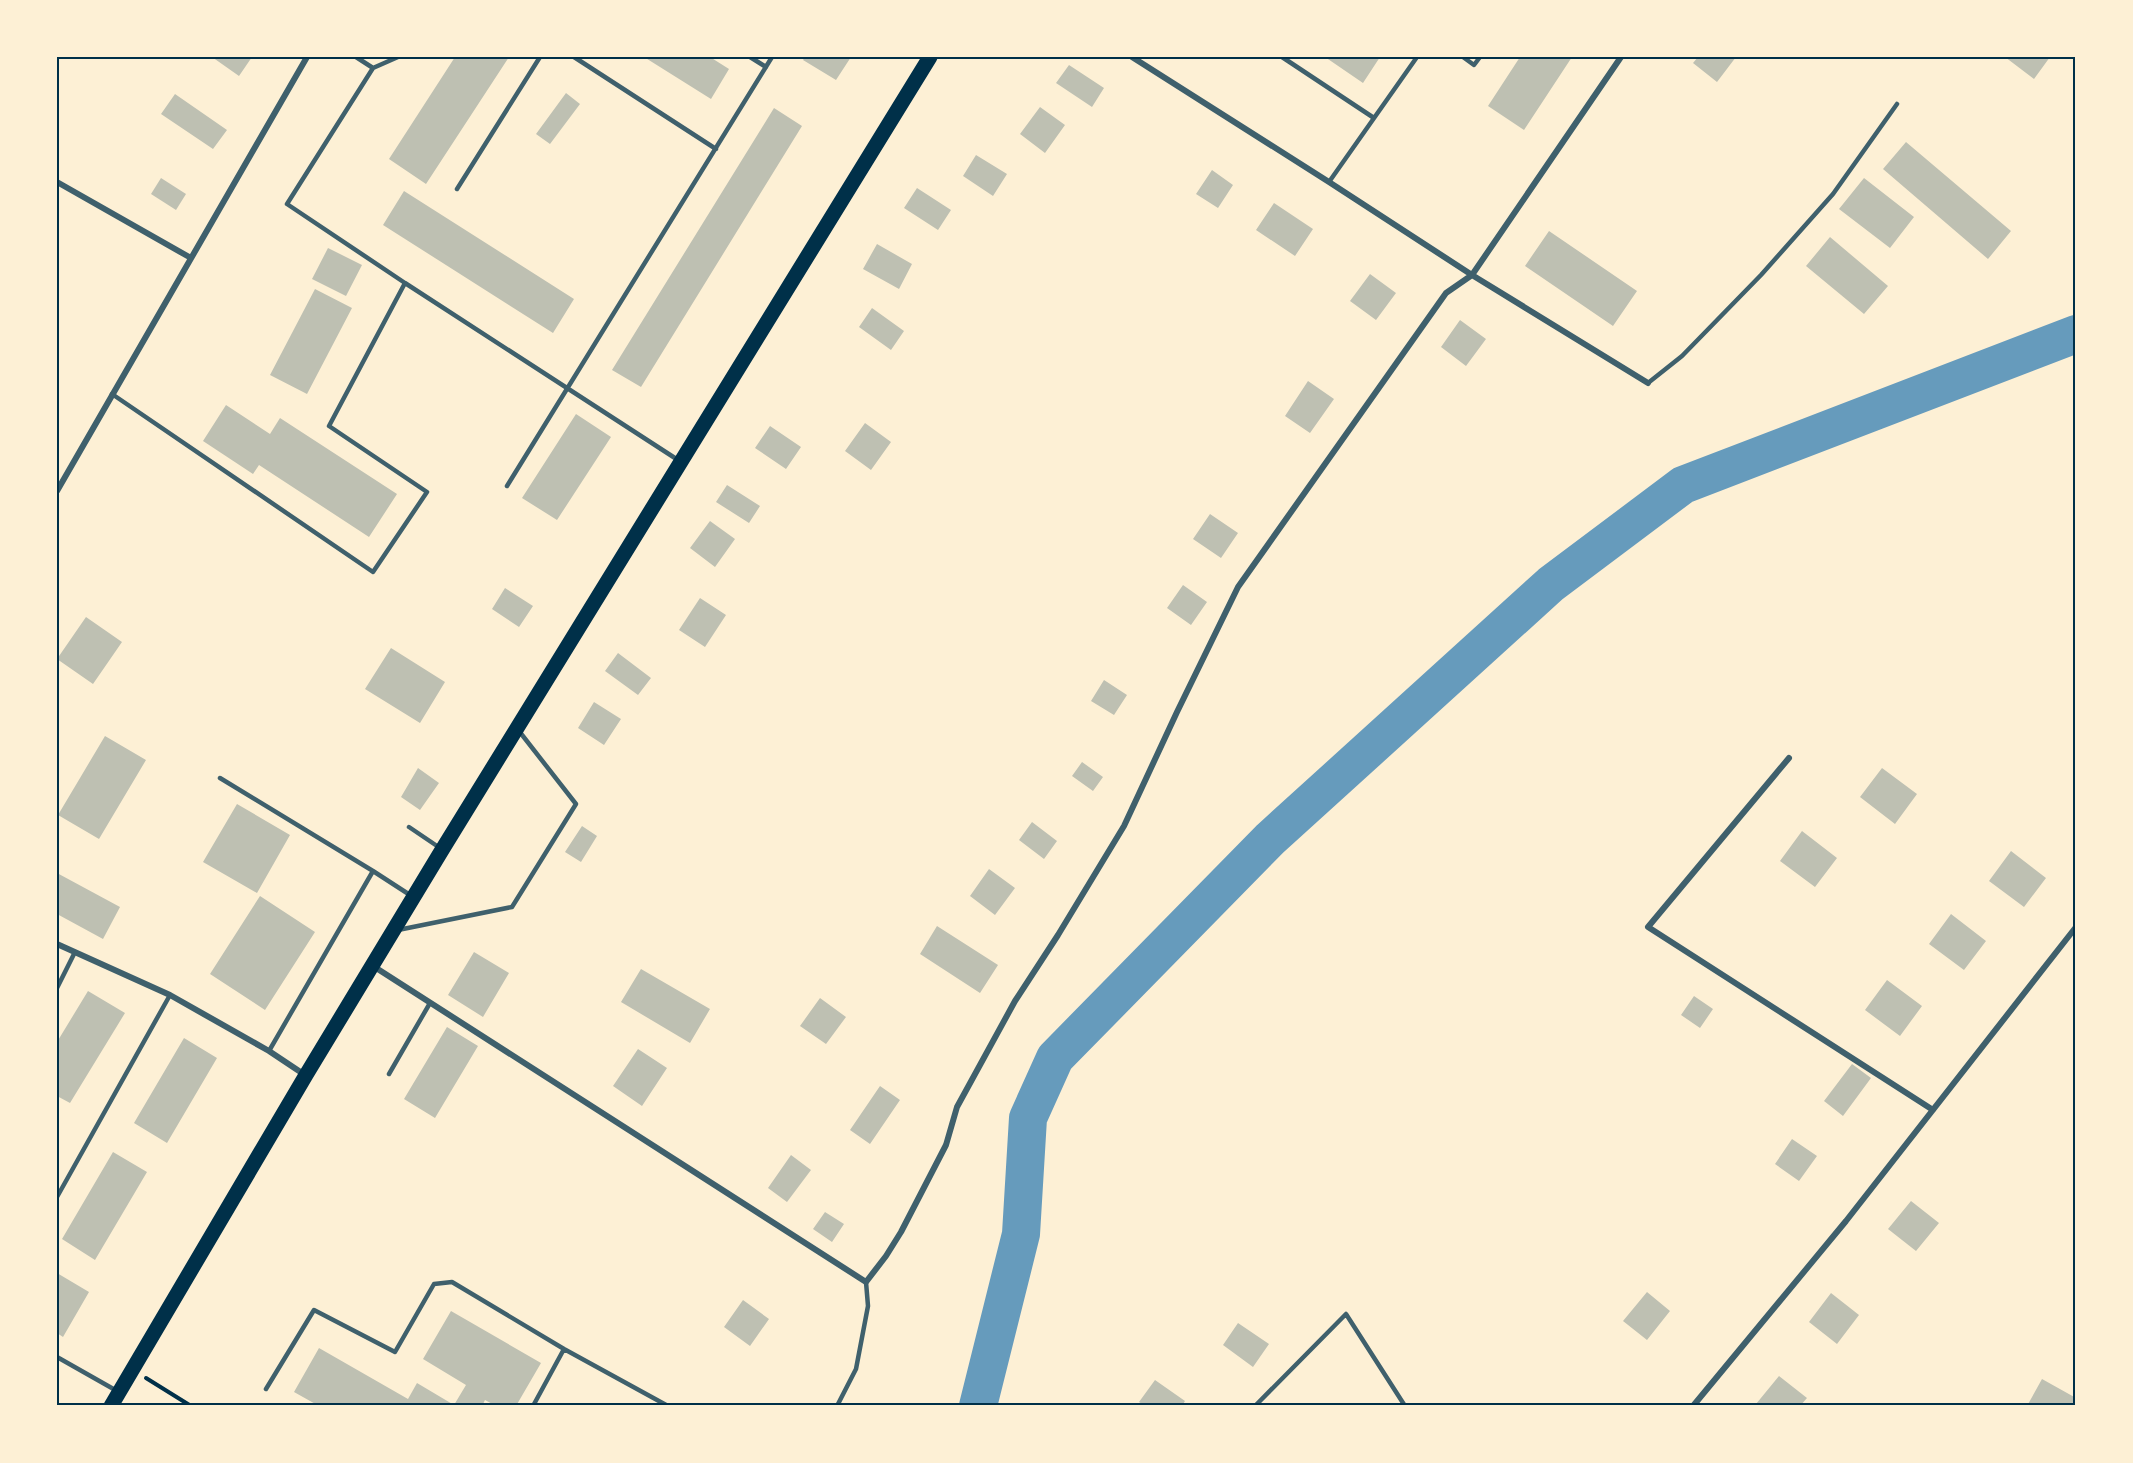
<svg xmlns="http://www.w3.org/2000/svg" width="2133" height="1463" viewBox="0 0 2133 1463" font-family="'PT Sans Narrow',sans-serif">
<rect width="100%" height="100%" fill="#fdf0d5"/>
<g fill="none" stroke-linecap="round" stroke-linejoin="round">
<path stroke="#669bbc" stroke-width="38" d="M 978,1406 L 1021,1234 L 1028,1118 L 1055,1058 L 1270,839 L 1551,584 L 1683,485 L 2076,334"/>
</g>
<path fill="#bec0b2" d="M 212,57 L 252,57 L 239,76 Z
M 455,57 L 509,57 L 426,184 L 389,159 Z
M 644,57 L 710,57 L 729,69 L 711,99 Z
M 805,57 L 851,57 L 836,80 L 803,60 Z
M 1325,57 L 1380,57 L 1363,83 Z
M 1520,57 L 1572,57 L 1524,130 L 1488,106 Z
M 1698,57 L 1736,57 L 1717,82 L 1693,63 Z
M 2005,57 L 2050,57 L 2034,79 Z
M 1069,65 L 1104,88 L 1092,107 L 1056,83 Z
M 566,93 L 580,104 L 550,144 L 536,134 Z
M 175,94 L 227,130 L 213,149 L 161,114 Z
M 1040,107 L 1065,125 L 1045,153 L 1020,134 Z
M 774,108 L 802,126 L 641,387 L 612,370 Z
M 1906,142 L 2011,231 L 1988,259 L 1883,169 Z
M 976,155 L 1007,174 L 993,196 L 963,176 Z
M 1212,170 L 1233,185 L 1218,208 L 1196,194 Z
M 161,178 L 186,194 L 176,210 L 151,194 Z
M 1864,178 L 1914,217 L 1890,248 L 1839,209 Z
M 917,188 L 951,210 L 938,230 L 904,208 Z
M 404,191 L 574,299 L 553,333 L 383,225 Z
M 1274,203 L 1313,229 L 1295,256 L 1256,230 Z
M 1549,231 L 1637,291 L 1613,326 L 1525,266 Z
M 1830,237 L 1888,286 L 1864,314 L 1806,266 Z
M 877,244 L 912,264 L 899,289 L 863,269 Z
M 328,248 L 362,265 L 346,296 L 312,279 Z
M 1370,274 L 1396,293 L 1376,320 L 1350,301 Z
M 315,289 L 352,308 L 307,394 L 270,375 Z
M 872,308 L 904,331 L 891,350 L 859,327 Z
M 1460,320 L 1486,339 L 1466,366 L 1441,347 Z
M 1308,381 L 1334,399 L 1310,433 L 1285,416 Z
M 226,405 L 270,434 L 280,418 L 397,494 L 369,537 L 259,465 L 253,474 L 203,441 Z
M 576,414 L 611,437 L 557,520 L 522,498 Z
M 865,423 L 891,442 L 871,470 L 845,451 Z
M 770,426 L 801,447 L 786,469 L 755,448 Z
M 727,485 L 760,506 L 749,523 L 716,502 Z
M 1210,514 L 1238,533 L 1221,558 L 1193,539 Z
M 710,521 L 735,539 L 715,567 L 690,548 Z
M 1183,585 L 1207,602 L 1191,625 L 1167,608 Z
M 505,588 L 533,606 L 519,627 L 492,609 Z
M 700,598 L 726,615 L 705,647 L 679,630 Z
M 86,617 L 122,642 L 93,684 L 57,659 Z
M 391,648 L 445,682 L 420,723 L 365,689 Z
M 618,653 L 651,678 L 638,695 L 605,671 Z
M 1104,680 L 1127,695 L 1114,715 L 1091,701 Z
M 594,702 L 621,719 L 604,745 L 578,728 Z
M 105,736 L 146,760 L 99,839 L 58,815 Z
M 1082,762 L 1103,777 L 1093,791 L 1072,776 Z
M 418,768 L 439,783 L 420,810 L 401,797 Z
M 1882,768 L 1917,794 L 1895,824 L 1860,797 Z
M 237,804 L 290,835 L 257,893 L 203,862 Z
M 1032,822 L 1057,841 L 1044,859 L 1019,840 Z
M 582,826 L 597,836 L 581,862 L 565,852 Z
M 1802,831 L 1837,858 L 1815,887 L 1780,861 Z
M 2011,851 L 2046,878 L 2024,907 L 1989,881 Z
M 989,869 L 1015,888 L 995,915 L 970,896 Z
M 57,873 L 120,907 L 103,939 L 57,914 Z
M 260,896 L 315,932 L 265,1010 L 210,974 Z
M 1951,914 L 1986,941 L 1964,970 L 1929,944 Z
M 937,926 L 998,965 L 980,993 L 920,954 Z
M 474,952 L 509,973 L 483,1017 L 448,995 Z
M 641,969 L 710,1009 L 690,1043 L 621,1002 Z
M 1887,980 L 1922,1006 L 1900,1036 L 1865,1010 Z
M 88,991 L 125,1013 L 70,1103 L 57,1096 L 57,1042 Z
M 1694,996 L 1713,1009 L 1700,1028 L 1681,1015 Z
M 820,998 L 846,1017 L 826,1044 L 800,1026 Z
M 447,1027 L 478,1046 L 435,1118 L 404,1099 Z
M 184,1038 L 217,1058 L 167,1143 L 134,1123 Z
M 638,1049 L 667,1068 L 642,1106 L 613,1086 Z
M 1852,1064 L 1871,1078 L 1843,1116 L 1824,1101 Z
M 880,1086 L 900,1100 L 870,1144 L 850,1130 Z
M 1792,1139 L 1817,1156 L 1799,1181 L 1775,1164 Z
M 113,1152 L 147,1172 L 95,1260 L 62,1239 Z
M 791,1155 L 811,1170 L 787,1202 L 768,1188 Z
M 1911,1201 L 1939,1223 L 1916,1251 L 1888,1229 Z
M 825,1212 L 844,1224 L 832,1242 L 813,1229 Z
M 57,1273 L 89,1292 L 63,1337 L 57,1333 Z
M 1647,1292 L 1670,1311 L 1647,1340 L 1623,1321 Z
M 1831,1293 L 1859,1315 L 1837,1344 L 1809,1322 Z
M 743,1300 L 769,1319 L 750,1346 L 724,1327 Z
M 451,1311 L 541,1363 L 516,1406 L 496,1406 L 485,1400 L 482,1406 L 319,1406 L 294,1392 L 319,1348 L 408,1399 L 417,1383 L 454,1405 L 466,1385 L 423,1359 Z
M 1238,1323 L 1269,1344 L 1253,1367 L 1223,1345 Z
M 1779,1376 L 1807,1398 L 1800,1406 L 1759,1406 L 1756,1404 Z
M 2042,1379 L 2076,1398 L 2076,1406 L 2027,1406 Z
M 1155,1380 L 1185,1401 L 1182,1406 L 1145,1406 L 1139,1402 Z"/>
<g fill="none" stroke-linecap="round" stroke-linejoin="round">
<path stroke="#003049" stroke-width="4" d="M 146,1378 L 191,1406"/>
<path stroke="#3f606c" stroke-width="4.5" d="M 356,57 L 373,68 L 287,204 L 405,283
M 574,57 L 716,149
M 750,57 L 766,67
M 1282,57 L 1374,118
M 1463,57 L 1474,65 L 1480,57
M 373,68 L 398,57
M 1329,182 L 1417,57
M 457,189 L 540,57
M 1648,383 L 1682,356 L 1761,275 L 1833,194 L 1897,104
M 112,394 L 373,572 L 427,492 L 329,426 L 405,283 L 678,460
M 507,486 L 772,57
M 220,778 L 373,871
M 409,827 L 440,848
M 398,930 L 512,907 L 576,804 L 519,731
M 57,988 L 75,952
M 269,1051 L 373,871 L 410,895
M 389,1074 L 430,1003
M 57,1197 L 170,995
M 57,1357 L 117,1391
M 266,1389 L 314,1310 L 395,1352 L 434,1284 L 452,1282 L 564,1349 L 668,1406
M 533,1406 L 564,1349
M 837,1406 L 856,1369 L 868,1306 L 866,1282
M 1255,1406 L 1346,1314 L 1405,1406"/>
<path stroke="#3f606c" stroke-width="6" d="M 1132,57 L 1329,182 L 1472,275 L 1648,383
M 57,182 L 191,258
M 57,491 L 307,57
M 1789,758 L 1648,927 L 1933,1110
M 57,944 L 170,995 L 269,1051 L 305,1075
M 373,966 L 866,1282 L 886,1256 L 901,1232 L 946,1145 L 957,1107 L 1015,1001 L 1058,935 L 1124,826 L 1177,712 L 1238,587 L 1446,293 L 1472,275 L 1621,57
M 1693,1406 L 1846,1221 L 2076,927"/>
<path stroke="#003049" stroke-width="15" d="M 111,1406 L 306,1075 L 442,850 L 930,57"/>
</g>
<rect width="2133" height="1463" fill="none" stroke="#fdf0d5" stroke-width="117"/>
<rect x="58" y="58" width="2016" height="1346" fill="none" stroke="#003049" stroke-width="2"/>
</svg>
